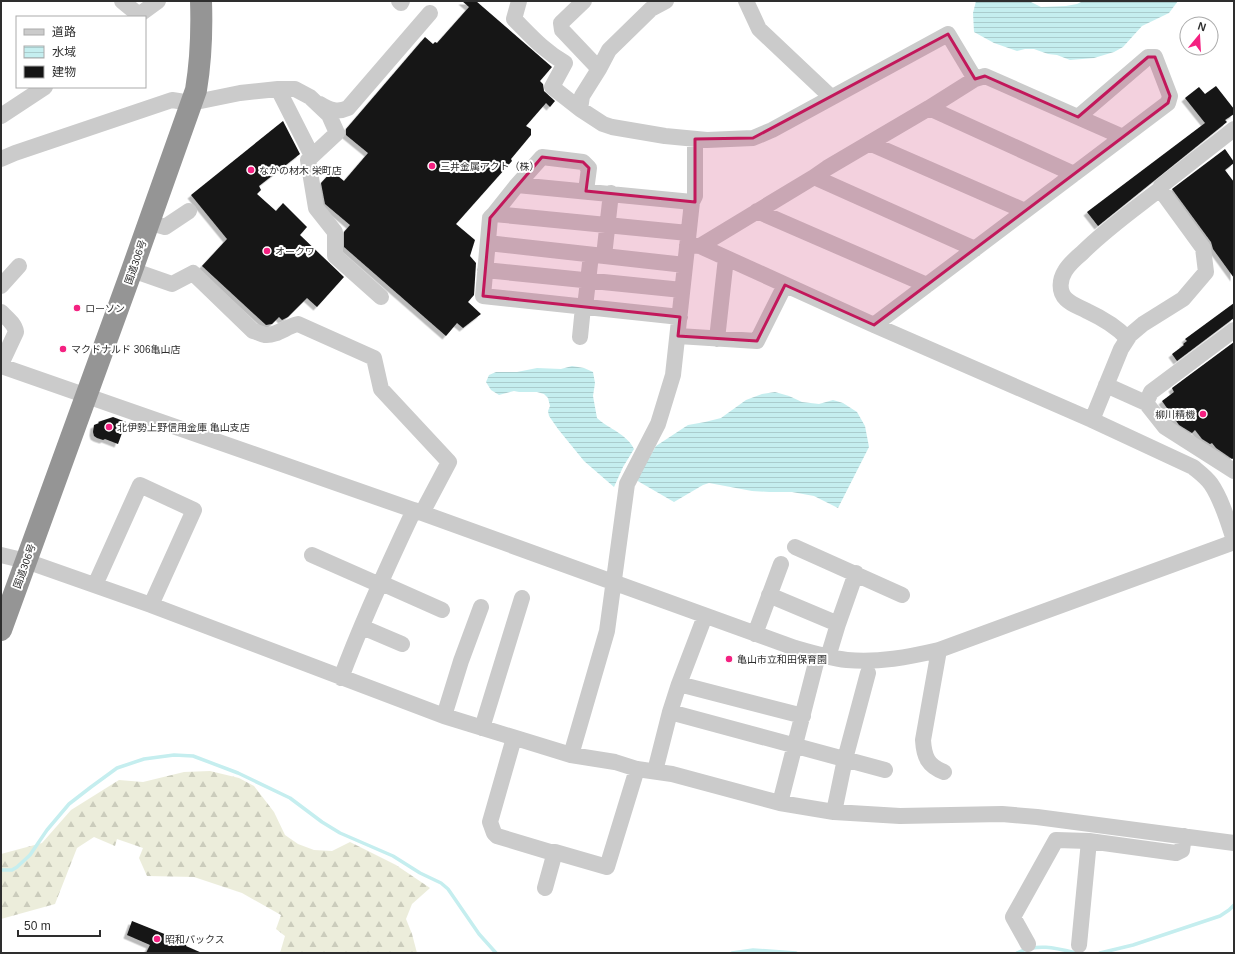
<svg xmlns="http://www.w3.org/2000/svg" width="1235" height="954" viewBox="0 0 1235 954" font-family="Helvetica,'Noto Sans JP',sans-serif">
<defs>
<pattern id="forest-firs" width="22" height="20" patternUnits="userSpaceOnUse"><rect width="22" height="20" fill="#eceddb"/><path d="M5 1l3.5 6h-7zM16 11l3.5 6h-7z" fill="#cbccbc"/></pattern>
<pattern id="water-rules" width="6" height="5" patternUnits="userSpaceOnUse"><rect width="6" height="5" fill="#c5eeef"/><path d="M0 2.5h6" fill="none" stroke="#aacccd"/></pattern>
<filter id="shadow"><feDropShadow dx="-3.5" dy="3.5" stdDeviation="0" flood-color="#0004"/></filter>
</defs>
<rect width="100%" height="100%" fill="#fff"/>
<path fill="url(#forest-firs)" d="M 210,771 L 239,778 L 254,786 L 274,812 L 285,835 L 298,844 L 314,850 L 332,851 L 350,842 L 396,865 L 430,888 L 412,904 L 406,919 L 412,934 L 417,953 L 280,953 L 285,936 L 276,929 L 281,915 L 242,893 L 194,877 L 147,876 L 139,858 L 143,848 L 117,839 L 115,846 L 94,837 L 77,848 L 55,904 L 1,919 L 1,854 L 42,843 L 71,810 L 119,780 L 143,782 L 184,772 Z"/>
<path fill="url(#water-rules)" d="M 976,1 L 1029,1 L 1041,7 L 1066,6 L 1077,4 L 1083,1 L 1178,1 L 1169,13 L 1142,26 L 1123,47 L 1114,52 L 1094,58 L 1070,60 L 1057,55 L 1048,54 L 1034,49 L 1025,49 L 1017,51 L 994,43 L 974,32 L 973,13 Z
M 572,366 L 584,368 L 593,372 L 595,383 L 593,396 L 597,418 C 609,429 627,434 634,449 L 623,467 L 614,487 L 584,461 L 558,429 L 549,416 L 548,411 L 550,406 L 548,398 L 544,394 L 537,392 L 519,392 L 514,391 L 499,395 L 491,390 L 486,382 L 489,375 L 496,372 L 517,372 L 537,368 L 561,369 Z
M 775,392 L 789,396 L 802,402 L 819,404 L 833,400 L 843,403 L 857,412 L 865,426 L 869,447 L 838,508 L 814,496 L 792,492 L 769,492 L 752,491 L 709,483 L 703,485 L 674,502 L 636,480 L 656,446 L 688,425 L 705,422 L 721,418 L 746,400 L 762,394 Z"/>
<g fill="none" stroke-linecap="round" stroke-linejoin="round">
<path stroke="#c5eeef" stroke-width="3.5" d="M 2,870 L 12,870 L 17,867 L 30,855 L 47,830 L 69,804 L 91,787 L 117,768 L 144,759 L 174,755 L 193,756 L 238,773 L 290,798 L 322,822 L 340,833 L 393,856 L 420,873 L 441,883 L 448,889 L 479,934 L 496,953
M 732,953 L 753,950 L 796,953
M 1017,953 C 1037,943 1056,948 1076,953
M 1100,953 L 1133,945 L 1220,916 L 1229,910 L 1234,905"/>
</g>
<path fill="#151515" filter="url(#shadow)" d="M 462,1 L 476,1 L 552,67 L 540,81 L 543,84 L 544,91 L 555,101 L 550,107 L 546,103 L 526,126 L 531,129 L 531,135 L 511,159 L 512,161 L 456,224 L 475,240 L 470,256 L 476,263 L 474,295 L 468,302 L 481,314 L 463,328 L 457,323 L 446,336 L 344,247 L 344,232 L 350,225 L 325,204 L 321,183 L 332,171 L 344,181 L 368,153 L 346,135 L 346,129 L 425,37 L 433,44 L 435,42 L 437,43 L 469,7 Z
M 1216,86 L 1234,109 L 1234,114 L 1225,120 L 1227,122 L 1098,226 L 1087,212 L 1205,123 L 1185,98 L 1199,87 L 1205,94 Z
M 283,121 L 300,154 L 259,186 L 261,190 L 257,194 L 276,211 L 283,203 L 307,227 L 300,235 L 344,277 L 317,307 L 307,298 L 288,317 L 282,320 L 279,317 L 272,324 L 266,325 L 202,266 L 227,239 L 191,195 Z
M 1225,149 L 1234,162 L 1234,163 L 1225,170 L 1234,182 L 1234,278 L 1213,249 L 1211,242 L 1172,189 Z
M 1234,303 L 1234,318 L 1177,361 L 1172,354 L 1184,345 L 1183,344 L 1187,341 L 1185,339 Z
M 1234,342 L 1234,458 L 1232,459 L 1216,448 L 1212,443 L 1210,444 L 1202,439 L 1195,430 L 1192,433 L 1179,425 L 1162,401 L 1174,392 L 1172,388 Z
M 113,417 L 126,422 L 118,444 L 105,439 L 103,440 L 97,438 L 94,436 L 93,432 L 94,425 L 99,423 L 98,422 Z
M 132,921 L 187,943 L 186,946 L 202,953 L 146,953 L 150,945 L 127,935 Z"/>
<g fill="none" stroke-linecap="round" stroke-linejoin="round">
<path stroke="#cbcbcb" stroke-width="16" d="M 122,1 L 139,15
M 399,1 L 401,3 L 402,1
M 519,1 L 514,19 C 531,36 544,51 565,63 L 552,87 L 580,109
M 584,1 L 561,23 L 562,30 L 599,69 L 609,50 L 651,9 L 666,1
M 746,1 L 759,29 L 831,97
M 136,17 L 158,1
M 599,69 L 582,96 L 580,109 L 603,124 L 612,127 L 665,136 L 707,140 L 753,138 L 772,130 L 948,34 L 975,79
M 278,89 L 312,156
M 320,104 C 330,110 337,113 348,108 L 430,13
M 929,108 L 1074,174
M 1,116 L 45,87
M 869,143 L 1025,211
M 1,159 L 15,153 L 172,100 L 191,103 L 240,93 L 278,89 L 295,89 L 310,97 L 329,115 L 337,133 L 308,160 L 316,208 L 335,232 L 335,256 L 381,297
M 814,177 L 975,249
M 517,185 L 542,157 L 583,162 L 589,168 L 586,191
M 757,211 L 927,285
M 494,214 L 517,185 L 692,202
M 148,222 L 165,227 L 189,211
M 488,243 L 685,265
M 687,245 L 700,246 L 874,325 L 1092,420 L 1193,467 C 1199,472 1206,477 1211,484 C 1222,500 1228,522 1234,540
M 700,246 L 814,177 L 827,168 L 929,108 L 975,79 L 985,76 L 1123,137
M 604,256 L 611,193
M 132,270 L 172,284 L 193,273 L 253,331 C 257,332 261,334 265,335 C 277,336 287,326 298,324 L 374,358 L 381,389 L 449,462 L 422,513
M 485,270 L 682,290
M 1,286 L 19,266
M 585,307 L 591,255
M 1,312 C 7,318 15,324 16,332 L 1,364
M 680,317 L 483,296 L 490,218 L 494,214 L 688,233
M 874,325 L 1168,103 L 1170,96 L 1155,57 L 1148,57 L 1078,117
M 678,336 L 757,341 L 785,285
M 580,337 L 583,307
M 1127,338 C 1116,326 1102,318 1087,311 C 1080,307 1072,305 1066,299 C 1058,291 1060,279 1065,271 C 1069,264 1076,258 1082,253 C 1106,229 1133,210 1160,189 L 1161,186 L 1234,129
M 717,339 L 726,258
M 1,366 L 422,513 L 795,648 C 812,653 829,658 847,660 C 878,663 909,657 939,650 L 1234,542
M 1106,385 L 1146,403 L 1165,427 L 1234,471
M 1146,403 L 1151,392 L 1234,330
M 1092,420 L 1121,349 L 1130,335 L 1143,324 L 1183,299 L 1206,272 L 1203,248 L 1160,189
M 795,547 L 902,595
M 1,555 L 26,561 L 151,605 L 444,716 L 571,755 L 615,762 L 637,769 L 672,774 L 780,803 L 834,812 L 900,816 L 1002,814 L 1037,817 L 1234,843
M 312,555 L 380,585 L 388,586 L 442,610
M 95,585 L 140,485 L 194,510 L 151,605
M 769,595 L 838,624
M 362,627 L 402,644
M 755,634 L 781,564
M 939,650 L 923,740 C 924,757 928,766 944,772
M 828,657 L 838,624 L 856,573
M 341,678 C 362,621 388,565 414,510
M 679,684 L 803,716
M 670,712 L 885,770
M 444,716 L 461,661 L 481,607
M 482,728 L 522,598
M 514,738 L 490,822 L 494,833 L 497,836 L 550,852 L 555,852 L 607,867 L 637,769
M 571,755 L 607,631 L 627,484 L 658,424 L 673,375 L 692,202 L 695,196 L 695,139
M 655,771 L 670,712 L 679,684 L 705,616
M 780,803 L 818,655
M 834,812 L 845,759 L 868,673
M 545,888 L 555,852
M 1028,944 L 1013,917 L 1056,840 L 1089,841 L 1176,853 L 1182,850 L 1184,836
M 1079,945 L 1089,841"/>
<path stroke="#959595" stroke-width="22" d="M 1,630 L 132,270 L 196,90 C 201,60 202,31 201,1"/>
</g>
<path fill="#c2185b" fill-opacity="0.2" stroke="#c2185b" stroke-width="3" stroke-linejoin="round" d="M 948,34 L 975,79 L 985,76 L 1078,117 L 1148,57 L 1155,57 L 1170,96 L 1168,103 L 874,325 L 785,285 L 757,341 L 678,336 L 680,317 L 483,296 L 490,218 L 542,157 L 583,162 L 589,168 L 586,191 L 695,202 L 695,139 L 753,138 Z"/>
<g fill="#f42181" stroke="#fff" stroke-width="1.5">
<circle cx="432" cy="166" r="4"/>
<circle cx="251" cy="170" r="4"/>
<circle cx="267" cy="251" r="4"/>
<circle cx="77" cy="308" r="4"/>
<circle cx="63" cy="349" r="4"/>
<circle cx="1203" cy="414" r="4"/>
<circle cx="109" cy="427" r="4"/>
<circle cx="729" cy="659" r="4"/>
<circle cx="157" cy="939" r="4"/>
</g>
<g text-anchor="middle" stroke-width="4" stroke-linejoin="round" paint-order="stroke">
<g font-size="10" fill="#2e2e2e" stroke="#fff" text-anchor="start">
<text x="440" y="170">三井金属アクト（株）</text>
<text x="259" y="174">なかの材木 栄町店</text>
<text x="275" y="255">オークワ</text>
<text x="85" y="312">ローソン</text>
<text x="71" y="353">マクドナルド 306亀山店</text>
<text x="1195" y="418" text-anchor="end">柳川精機</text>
<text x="117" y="431">北伊勢上野信用金庫 亀山支店</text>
<text x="737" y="663">亀山市立和田保育園</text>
<text x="165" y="943">昭和パックス</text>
</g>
<g font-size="10" fill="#2e2e2e" stroke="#fff">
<text transform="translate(135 262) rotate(-71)" y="4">国道306号</text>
<text transform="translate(24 566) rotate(-70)" y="4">国道306号</text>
</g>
</g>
<rect width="1235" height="954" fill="none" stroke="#2e2e2e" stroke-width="4"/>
<rect x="16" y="16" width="130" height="72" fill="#ffffff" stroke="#ababab"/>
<rect x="24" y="29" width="20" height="6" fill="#cbcbcb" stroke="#ababab"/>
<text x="52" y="36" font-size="12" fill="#2e2e2e">道路</text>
<rect x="24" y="46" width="20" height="12" fill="url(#water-rules)" stroke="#ababab"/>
<text x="52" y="56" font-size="12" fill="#2e2e2e">水域</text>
<rect x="24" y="66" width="20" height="12" fill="#151515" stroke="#ababab"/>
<text x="52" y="76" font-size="12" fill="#2e2e2e">建物</text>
<g transform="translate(1199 36) rotate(18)"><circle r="19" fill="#ffffff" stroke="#ababab"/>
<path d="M0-3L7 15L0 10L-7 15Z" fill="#f42181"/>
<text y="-6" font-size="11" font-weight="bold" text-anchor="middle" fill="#2e2e2e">N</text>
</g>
<path d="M18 930v6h82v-6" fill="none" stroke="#2e2e2e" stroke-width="2"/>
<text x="24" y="930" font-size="12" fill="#2e2e2e" stroke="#ffffff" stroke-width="3" paint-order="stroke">50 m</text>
</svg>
